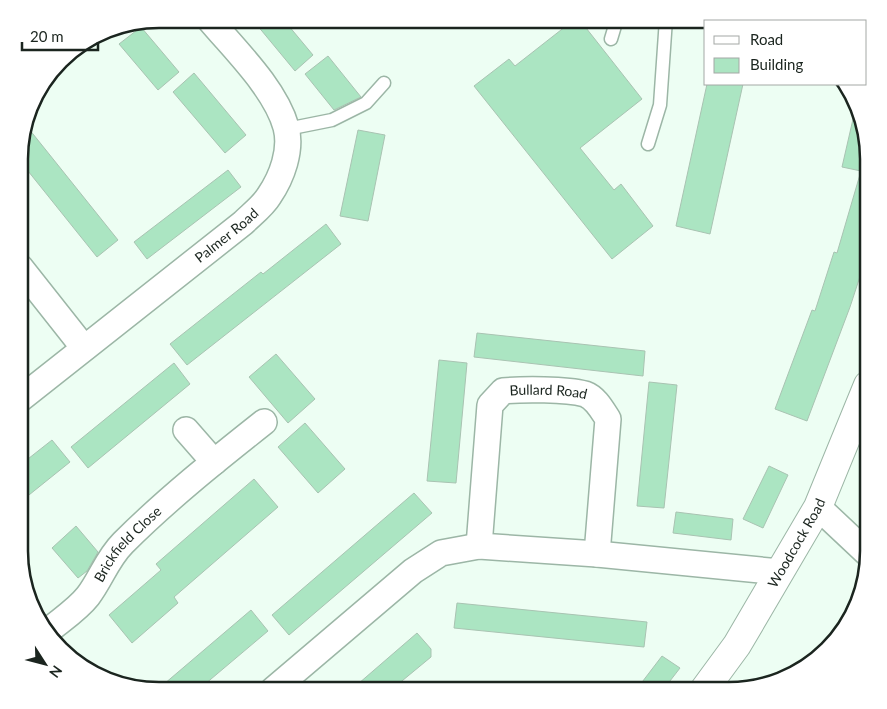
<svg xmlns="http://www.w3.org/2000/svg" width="887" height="709" viewBox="0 0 887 709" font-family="Lato,sans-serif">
<rect width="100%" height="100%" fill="#edfef3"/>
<path fill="#abe5c2" stroke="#a9c3b2" d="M 252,19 L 283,19 L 313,55 L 295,71 Z
M 575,19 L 579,19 L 642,99 L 580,148 L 614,190 L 621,184 L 653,226 L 612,259 L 474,86 L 509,59 L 515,66 Z
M 141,27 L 179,72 L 158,90 L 119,44 Z
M 328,56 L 361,97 L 334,110 L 305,74 Z
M 194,73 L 246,135 L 225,153 L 173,92 Z
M 707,84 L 743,84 L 710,234 L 676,226 Z
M 856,106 L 868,158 L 868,252 L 850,307 L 807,421 L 775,409 L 812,310 L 815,311 L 834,252 L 837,253 L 861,171 L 842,167 Z
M 25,124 L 118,240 L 97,257 L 20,161 L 20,140 Z
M 358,130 L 385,135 L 368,221 L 340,216 Z
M 228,170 L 241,187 L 147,259 L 134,242 Z
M 326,224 L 341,244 L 187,365 L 170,344 L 261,272 L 263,274 Z
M 477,333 L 645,351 L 643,376 L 474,357 Z
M 276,354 L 315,399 L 288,423 L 249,377 Z
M 439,360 L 467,363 L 456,483 L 427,481 Z
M 174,363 L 190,384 L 88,468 L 71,447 Z
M 649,382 L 677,385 L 664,508 L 637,506 Z
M 305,423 L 345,469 L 318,493 L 278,447 Z
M 52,440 L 70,462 L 19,503 L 19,466 Z
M 769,466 L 788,475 L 763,528 L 743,519 Z
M 254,479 L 278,507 L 174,597 L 178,603 L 132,643 L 109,615 L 161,570 L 156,564 Z
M 414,493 L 432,513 L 289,635 L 272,615 Z
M 676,512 L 733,519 L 731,540 L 673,533 Z
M 76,526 L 98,552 L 87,571 L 78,578 L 52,548 Z
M 457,603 L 647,622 L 644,647 L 454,628 Z
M 251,610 L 268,631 L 198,690 L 157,690 Z
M 417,633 L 431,649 L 431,657 L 391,690 L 351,690 Z
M 662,656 L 680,668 L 663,690 L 636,690 Z"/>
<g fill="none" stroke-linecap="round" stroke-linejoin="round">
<g stroke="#9cb6a6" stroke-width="15">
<path id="service" d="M 611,39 L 617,19
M 287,129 L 332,120 L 366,103 L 384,83
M 648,144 L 660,105 L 666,19"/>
</g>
<g stroke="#9cb6a6" stroke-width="28">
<g id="minor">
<path d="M 20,267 L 84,348"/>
<path id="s1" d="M 19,400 L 243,223 C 251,215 263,206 269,196 C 282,177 292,150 286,127 C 275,88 234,49 209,19"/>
<path d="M 186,430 L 214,462"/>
<path d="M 818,507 L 868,554"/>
<path id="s2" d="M 479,546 L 490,405 L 503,391 C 523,389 566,389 585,394 C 596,398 602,410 608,419 L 597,554"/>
<path id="s3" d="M 48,631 C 61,620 77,610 88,596 C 101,579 107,559 123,543 C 167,499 216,460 264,422"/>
<path d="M 273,690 L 413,571 L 441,553 L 479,546 L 597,554 L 780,572"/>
</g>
</g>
<g stroke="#9cb6a6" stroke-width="30">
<g id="tertiary">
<path id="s4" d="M 704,690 L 737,645 L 818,507 L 868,385"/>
</g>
</g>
<use href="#service" stroke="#fff" stroke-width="12"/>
<use href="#minor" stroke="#fff" stroke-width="25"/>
<use href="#tertiary" stroke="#fff" stroke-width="28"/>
</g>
<g text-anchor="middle" stroke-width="4" stroke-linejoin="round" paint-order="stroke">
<g font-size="14" fill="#1b251f" stroke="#fff">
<text dy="5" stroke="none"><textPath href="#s1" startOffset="265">Palmer Road</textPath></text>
<text dy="5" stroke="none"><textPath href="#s2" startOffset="206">Bullard Road</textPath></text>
<text dy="5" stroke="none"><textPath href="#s4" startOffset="174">Woodcock Road</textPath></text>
<text dy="5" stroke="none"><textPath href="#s3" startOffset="119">Brickfield Close</textPath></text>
</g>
</g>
<path d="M0 0H887V709H0ZM159 28H729A131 131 0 0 1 860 159V551A131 131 0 0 1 729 682H159A131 131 0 0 1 28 551V159A131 131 0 0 1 159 28Z" fill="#fff" fill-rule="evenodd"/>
<path fill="none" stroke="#1b251f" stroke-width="2.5" d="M159 28H729A131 131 0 0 1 860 159V551A131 131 0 0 1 729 682H159A131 131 0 0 1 28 551V159A131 131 0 0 1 159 28Z"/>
<rect x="704" y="20" width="162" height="65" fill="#ffffff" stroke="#a4a8a5"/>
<rect x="714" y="36" width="25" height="8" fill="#ffffff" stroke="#a4a8a5"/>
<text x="750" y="45" font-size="15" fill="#1b251f">Road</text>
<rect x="714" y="58" width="25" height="15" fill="#abe5c2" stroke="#a4a8a5"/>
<text x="750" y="70" font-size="15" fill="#1b251f">Building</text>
<g transform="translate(45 664) rotate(126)" stroke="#ffffff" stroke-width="4" paint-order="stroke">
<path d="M0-4L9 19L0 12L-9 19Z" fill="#1b251f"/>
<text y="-8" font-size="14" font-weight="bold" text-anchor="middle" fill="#1b251f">N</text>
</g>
<path d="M22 42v8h76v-8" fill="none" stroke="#1b251f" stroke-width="2.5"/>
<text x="30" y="42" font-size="15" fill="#1b251f" stroke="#ffffff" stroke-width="4" paint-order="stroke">20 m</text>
</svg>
